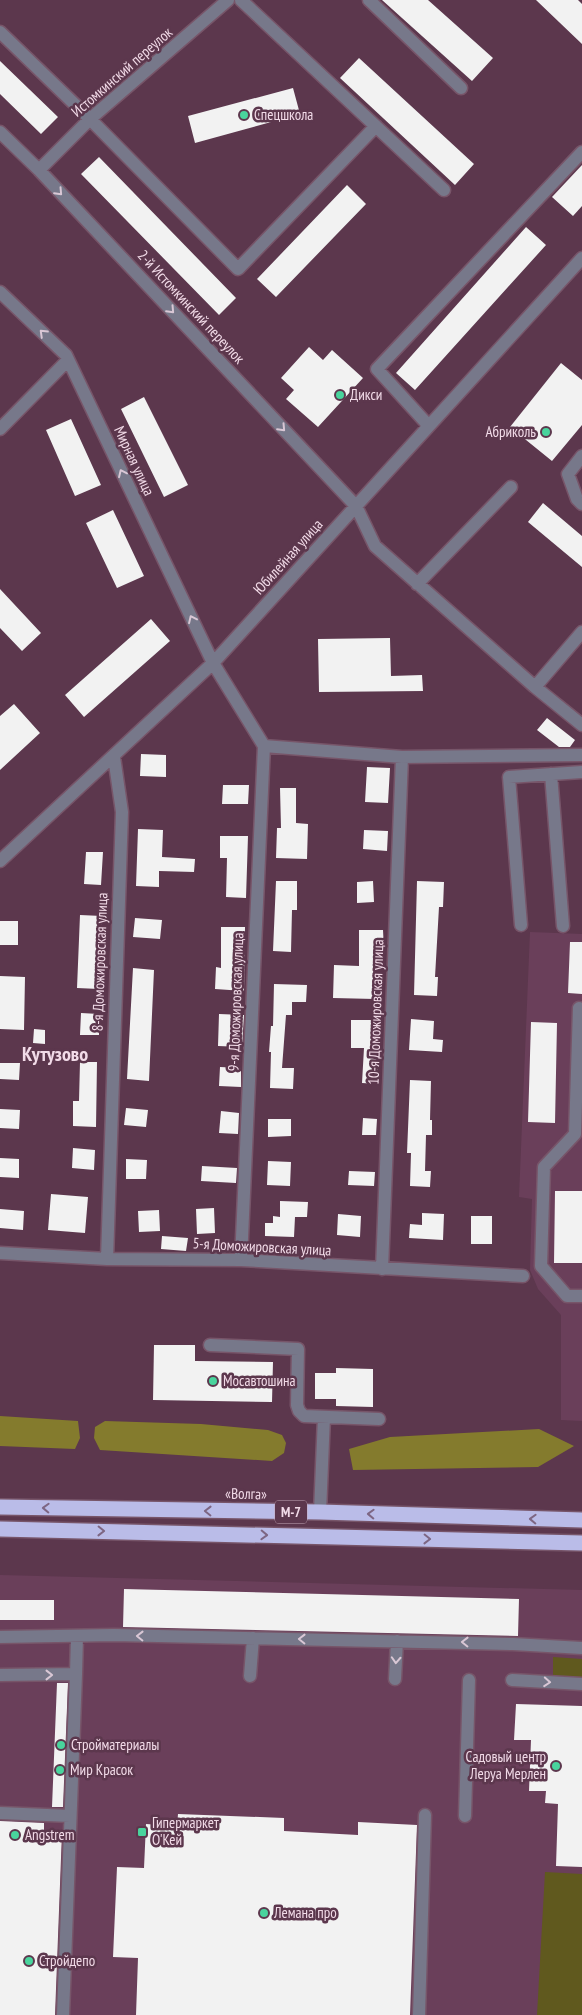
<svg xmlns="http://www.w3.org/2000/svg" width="582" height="2015" viewBox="0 0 582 2015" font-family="'PT Sans Narrow',sans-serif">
<rect width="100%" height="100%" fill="#5c374d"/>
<path fill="#6a3f5a" d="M 530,932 L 582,934 L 582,1421 L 561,1420 L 561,1315 L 538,1289 L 530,1270 L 532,1199 L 519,1197 Z
M 0,1575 L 582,1590 L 582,2015 L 0,2015 Z"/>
<path fill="#60591e" d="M 553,1657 L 582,1659 L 582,1679 L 553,1678 Z
M 545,1872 L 582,1874 L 582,2015 L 537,2015 Z"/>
<path fill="#847b2d" d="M 0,1416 L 78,1421 L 80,1438 L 75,1449 L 0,1446 Z
M 105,1421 L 201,1424 L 268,1430 L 282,1435 L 286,1443 L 284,1453 L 272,1461 L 100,1450 L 94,1438 L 95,1427 Z
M 539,1429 L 574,1446 L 538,1467 L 353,1470 L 349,1449 L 390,1437 Z"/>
<path fill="#f2f2f2" d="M 382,0 L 428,0 L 493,58 L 472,81 Z
M 536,0 L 578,0 L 582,4 L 582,44 Z
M 359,58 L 474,164 L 455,185 L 340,78 Z
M 0,61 L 58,117 L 41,134 L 0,94 Z
M 293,88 L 300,114 L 195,143 L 188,116 Z
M 99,157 L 236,298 L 219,315 L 81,174 Z
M 582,165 L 582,206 L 573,216 L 552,197 Z
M 347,185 L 366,204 L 276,297 L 257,279 Z
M 526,227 L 546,245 L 415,390 L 396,373 Z
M 309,347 L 323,360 L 332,350 L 363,378 L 318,427 L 286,399 L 294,390 L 281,378 Z
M 561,363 L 582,380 L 582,425 L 552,461 L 510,427 Z
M 144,397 L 188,485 L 164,497 L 121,409 Z
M 71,419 L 101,485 L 75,496 L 46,430 Z
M 543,503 L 582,536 L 582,567 L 528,522 Z
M 113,510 L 144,576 L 117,588 L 86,523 Z
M 0,589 L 41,633 L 22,651 L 0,628 Z
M 151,619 L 170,641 L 84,717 L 65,695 Z
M 390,638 L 391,676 L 422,675 L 423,691 L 319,692 L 318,639 Z
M 14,704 L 40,733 L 0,770 L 0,716 Z
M 547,718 L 575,740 L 570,747 L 559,747 L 537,730 Z
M 141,754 L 166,755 L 166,777 L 140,776 Z
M 367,767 L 390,768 L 388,803 L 365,802 Z
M 223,785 L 249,785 L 248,804 L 222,804 Z
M 280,788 L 296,788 L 296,823 L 308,824 L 307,859 L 276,858 L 277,828 L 281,828 Z
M 138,829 L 163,830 L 162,857 L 195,859 L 194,872 L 159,871 L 159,887 L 136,886 Z
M 364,830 L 388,831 L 387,851 L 363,849 Z
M 220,836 L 248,836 L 246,898 L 226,897 L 227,858 L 220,858 Z
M 86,852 L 103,852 L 101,885 L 84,884 Z
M 276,881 L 297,881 L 297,910 L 292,910 L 291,952 L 273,951 Z
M 373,881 L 374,902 L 357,903 L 357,882 Z
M 417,881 L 444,882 L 443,907 L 439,907 L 435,977 L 438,977 L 437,996 L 414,995 Z
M 80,915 L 102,916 L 99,989 L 77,988 Z
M 135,918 L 162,920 L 160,939 L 133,937 Z
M 0,921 L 18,921 L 18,945 L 0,945 Z
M 221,927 L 245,927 L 244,991 L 215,989 L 216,967 L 221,968 Z
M 359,930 L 383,930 L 384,950 L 376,950 L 375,999 L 333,998 L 334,965 L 359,966 Z
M 570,942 L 582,942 L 582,994 L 568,993 Z
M 133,968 L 154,970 L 149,1081 L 127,1079 Z
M 0,976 L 25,977 L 24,1030 L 0,1029 Z
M 274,984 L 307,985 L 306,1002 L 292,1002 L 292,1015 L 286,1015 L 282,1068 L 294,1068 L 293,1089 L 270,1088 L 271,1052 L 269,1052 L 271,1026 L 273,1026 Z
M 81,1013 L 99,1014 L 99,1035 L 80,1035 Z
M 219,1014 L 244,1015 L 242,1047 L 218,1046 Z
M 411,1019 L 434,1021 L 433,1039 L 443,1040 L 442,1052 L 409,1050 Z
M 351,1020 L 377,1020 L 378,1084 L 362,1083 L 364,1048 L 351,1048 Z
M 531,1022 L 557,1023 L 555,1123 L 528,1122 Z
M 34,1029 L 45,1030 L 45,1044 L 33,1043 Z
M 80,1062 L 97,1062 L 96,1127 L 73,1126 L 73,1101 L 79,1101 Z
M 0,1063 L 20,1063 L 19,1080 L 0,1079 Z
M 220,1067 L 241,1068 L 241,1087 L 219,1086 Z
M 410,1080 L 431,1081 L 430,1120 L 432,1120 L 432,1135 L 426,1135 L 425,1171 L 431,1171 L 430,1187 L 410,1186 L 411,1153 L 407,1153 Z
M 126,1108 L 148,1110 L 146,1127 L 124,1125 Z
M 0,1109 L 20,1110 L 19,1129 L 0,1128 Z
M 221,1111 L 239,1113 L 238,1134 L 219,1133 Z
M 363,1118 L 377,1119 L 376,1135 L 362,1135 Z
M 268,1119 L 291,1119 L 291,1136 L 268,1137 Z
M 73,1148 L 95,1150 L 94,1170 L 72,1168 Z
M 0,1158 L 19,1159 L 19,1178 L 0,1177 Z
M 126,1159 L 147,1160 L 146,1179 L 126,1179 Z
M 268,1161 L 291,1162 L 290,1186 L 267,1185 Z
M 202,1166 L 237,1168 L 236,1183 L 201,1181 Z
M 349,1171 L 375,1172 L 374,1186 L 348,1185 Z
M 555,1191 L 582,1191 L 582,1263 L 554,1263 Z
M 51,1194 L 88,1197 L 85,1233 L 48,1230 Z
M 280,1201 L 308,1202 L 307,1217 L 295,1217 L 294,1237 L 265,1236 L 265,1223 L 273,1223 L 273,1216 L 280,1217 Z
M 214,1208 L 215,1233 L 197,1234 L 196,1209 Z
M 0,1209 L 24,1211 L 23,1230 L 0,1228 Z
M 159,1210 L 160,1231 L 139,1232 L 138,1211 Z
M 422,1213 L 444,1214 L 443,1240 L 409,1238 L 410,1224 L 422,1225 Z
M 338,1214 L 361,1216 L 360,1237 L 337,1235 Z
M 471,1216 L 492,1216 L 492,1244 L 471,1244 Z
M 162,1236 L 188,1238 L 186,1251 L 161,1249 Z
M 154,1345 L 195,1345 L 195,1361 L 273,1362 L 272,1402 L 153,1400 Z
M 336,1368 L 373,1369 L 373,1407 L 336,1406 L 336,1399 L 315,1399 L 315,1373 L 336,1373 Z
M 124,1589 L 519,1599 L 518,1636 L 123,1627 Z
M 0,1600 L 54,1600 L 54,1620 L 0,1620 Z
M 57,1683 L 68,1683 L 63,1807 L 52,1807 Z
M 516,1704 L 582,1706 L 582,1867 L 556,1866 L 558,1804 L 545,1803 L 546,1791 L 529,1791 L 531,1740 L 514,1740 Z
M 178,1814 L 284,1818 L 284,1831 L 358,1835 L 358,1822 L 417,1825 L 410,2015 L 136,2015 L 138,1958 L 113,1957 L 117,1867 L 144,1868 L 146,1824 L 177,1826 Z
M 0,1821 L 44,1823 L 44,1831 L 62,1832 L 55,2015 L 0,2015 Z"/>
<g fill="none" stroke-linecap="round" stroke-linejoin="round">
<g stroke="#775569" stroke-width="15">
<path id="minor" d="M 241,0 L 444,190
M 369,0 L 461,88
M 0,32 L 90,119 L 238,269 L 376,126
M 0,132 L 39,170 L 356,506 L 375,546 L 535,687 L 582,725
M 39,170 L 90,119 L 228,0
M 0,292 L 66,355 L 213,663 L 264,746 L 402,757 L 582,755
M 428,425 L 377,369 L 582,152
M 0,429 L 68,360
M 582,456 L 568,474 L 577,499 L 582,504
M 417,584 L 511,487
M 535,687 L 582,632
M 551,774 L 563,926
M 0,861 L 213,663 L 582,258
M 521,925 L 509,777 L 582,772
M 582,1009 L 579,1008 L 575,1134 L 544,1167 L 541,1266 L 567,1296 L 582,1296
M 0,1253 L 107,1259 L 241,1260 L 523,1276
M 107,1259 L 122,812 L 114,757
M 241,1260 L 264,746
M 382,1269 L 402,757
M 210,1345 L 298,1349 L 297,1405 L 299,1411 L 304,1416 L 379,1419
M 320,1512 L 324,1417
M 0,1637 L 114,1635 L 513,1644 L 582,1648
M 0,1675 L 76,1674 L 77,1636
M 250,1676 L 253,1638
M 395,1679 L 397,1641
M 512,1680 L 582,1684
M 0,1813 L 70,1816
M 465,1816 L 469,1680
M 63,2015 L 76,1674
M 419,2015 L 425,1815"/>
</g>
<g stroke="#775569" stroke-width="18">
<path id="highway" d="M 0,1507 L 320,1512 L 582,1520
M 0,1529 L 582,1543"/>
</g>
<use href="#minor" stroke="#77788a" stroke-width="12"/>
<use href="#highway" stroke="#babce8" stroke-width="15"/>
</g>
<defs><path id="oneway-chevron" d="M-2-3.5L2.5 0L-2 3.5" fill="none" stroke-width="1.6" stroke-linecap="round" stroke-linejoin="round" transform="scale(1.25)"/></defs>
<g stroke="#d9c7d5">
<use href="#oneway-chevron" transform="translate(59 192) rotate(47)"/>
<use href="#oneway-chevron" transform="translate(171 310) rotate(47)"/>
<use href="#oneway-chevron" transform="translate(43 333) rotate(-136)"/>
<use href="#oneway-chevron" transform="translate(282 428) rotate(47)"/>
<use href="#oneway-chevron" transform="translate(122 473) rotate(-115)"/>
<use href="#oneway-chevron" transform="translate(192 619) rotate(-115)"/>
<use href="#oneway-chevron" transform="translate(140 1636) rotate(-179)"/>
<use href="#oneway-chevron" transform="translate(302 1639) rotate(-179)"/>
<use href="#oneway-chevron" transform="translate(465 1642) rotate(-179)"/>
<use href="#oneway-chevron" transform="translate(396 1660) rotate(93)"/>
<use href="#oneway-chevron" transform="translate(49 1675)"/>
<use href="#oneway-chevron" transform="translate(547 1682) rotate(4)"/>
</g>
<g stroke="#7d6683">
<use href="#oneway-chevron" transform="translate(46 1508) rotate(-178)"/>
<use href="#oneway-chevron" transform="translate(208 1511) rotate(-179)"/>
<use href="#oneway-chevron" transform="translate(371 1514) rotate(-178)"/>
<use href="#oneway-chevron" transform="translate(533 1519) rotate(-178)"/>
<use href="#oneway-chevron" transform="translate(101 1531) rotate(1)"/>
<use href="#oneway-chevron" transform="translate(264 1535) rotate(2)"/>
<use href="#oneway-chevron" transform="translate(427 1539) rotate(1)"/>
</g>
<g fill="#49d49d" stroke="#5c374d" stroke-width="2">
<circle cx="244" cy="115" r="5"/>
<circle cx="340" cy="395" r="5"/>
<circle cx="546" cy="432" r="5"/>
<circle cx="213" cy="1381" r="5"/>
<circle cx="61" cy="1745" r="5"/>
<circle cx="556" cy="1766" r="5"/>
<circle cx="60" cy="1770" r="5"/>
<rect x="137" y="1827" width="10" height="10" rx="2.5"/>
<circle cx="15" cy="1835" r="5"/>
<circle cx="264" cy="1913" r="5"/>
<circle cx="29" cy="1961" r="5"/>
</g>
<g text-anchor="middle" stroke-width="5" stroke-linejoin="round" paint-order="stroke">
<rect fill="#5c374d" stroke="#c5aaba" stroke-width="1" x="275" y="1500.5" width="32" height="23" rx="4"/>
<g font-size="14" font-weight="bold" fill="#f2dbe8">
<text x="291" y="1517">М-7</text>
</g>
<g font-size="15" fill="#f2dbe8" stroke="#5c374d">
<text transform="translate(122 72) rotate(-41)" y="5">Истомкинский переулок</text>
<text transform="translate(191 307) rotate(47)" y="5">2-й Истомкинский переулок</text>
<text transform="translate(134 461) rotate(65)" y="5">Мирная улица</text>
<text transform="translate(288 557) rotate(-48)" y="5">Юбилейная улица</text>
<text transform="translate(100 962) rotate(-88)" y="5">8-я Доможировская улица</text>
<text transform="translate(236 1002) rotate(-88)" y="5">9-я Доможировская улица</text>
<text transform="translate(376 1012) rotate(-88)" y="5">10-я Доможировская улица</text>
<text transform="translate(262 1247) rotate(3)" y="5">5-я Доможировская улица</text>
<text transform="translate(246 1494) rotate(1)" y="5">«Волга»</text>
</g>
<g font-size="15" fill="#f2dbe8" stroke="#5c374d" text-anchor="start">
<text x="254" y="120">Спецшкола</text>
<text x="350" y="400">Дикси</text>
<text x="536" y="437" text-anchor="end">Абриколь</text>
<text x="223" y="1386">Мосавтошина</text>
<text x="71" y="1750">Стройматериалы</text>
<text x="546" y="1762" text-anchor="end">Садовый центр<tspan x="546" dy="17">Леруа Мерлен</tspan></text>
<text x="70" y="1775">Мир Красок</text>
<text x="152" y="1828">Гипермаркет<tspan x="152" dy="17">О'Кей</tspan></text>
<text x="25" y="1840">Angstrem</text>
<text x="274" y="1918">Лемана про</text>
<text x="39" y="1966">Стройдепо</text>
</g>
<g font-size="20" font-weight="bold" fill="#f2dbe8" stroke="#5c374d">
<text x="55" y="1061">Кутузово</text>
</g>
</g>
</svg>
